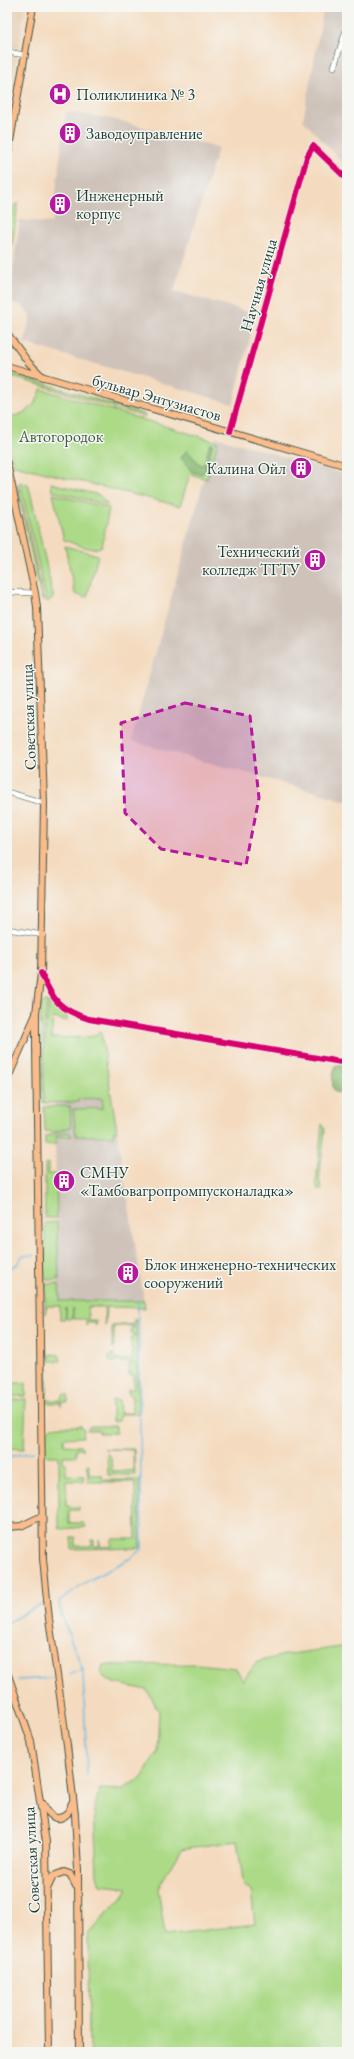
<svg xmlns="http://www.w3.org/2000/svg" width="354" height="2059" viewBox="0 0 354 2059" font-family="'EB Garamond',serif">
<rect width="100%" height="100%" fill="#f6f6f2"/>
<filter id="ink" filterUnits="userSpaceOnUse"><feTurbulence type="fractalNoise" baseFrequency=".025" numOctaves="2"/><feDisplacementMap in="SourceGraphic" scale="8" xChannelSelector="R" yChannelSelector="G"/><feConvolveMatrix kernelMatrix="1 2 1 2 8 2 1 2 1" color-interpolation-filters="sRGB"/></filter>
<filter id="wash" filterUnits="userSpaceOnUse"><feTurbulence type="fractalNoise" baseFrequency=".012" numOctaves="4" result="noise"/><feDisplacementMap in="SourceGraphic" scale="16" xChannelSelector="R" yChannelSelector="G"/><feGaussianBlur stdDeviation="0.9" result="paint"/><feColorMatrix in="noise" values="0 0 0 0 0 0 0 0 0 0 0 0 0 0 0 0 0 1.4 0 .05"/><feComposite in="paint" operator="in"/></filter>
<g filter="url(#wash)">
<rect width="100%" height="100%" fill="#f4dbbf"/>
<path fill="#e3cdb4" d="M 7,7 L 25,7 L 7,117 Z"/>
<path fill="#cec2b9" d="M 324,7 L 347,7 L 347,167 L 303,120 Z
M 66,112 L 117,120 L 218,148 L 174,291 L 256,314 L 233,404 L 24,343 L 31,316 L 22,305 L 8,302 L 20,220 L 52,223 Z
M 216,437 L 347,475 L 347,801 L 131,741 Z
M 106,1063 L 144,1301 L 59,1301 L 54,1103 Z"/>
<path fill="#acda87" stroke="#668c5e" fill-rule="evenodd" d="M 18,203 L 12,246 L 7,245 L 8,210 Z
M 7,372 L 144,414 L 145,417 L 7,375 Z
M 41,389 L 218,442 L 207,479 L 190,474 L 180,506 L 14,465 C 11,452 2,429 9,417 C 26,414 36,407 41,389 Z
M 20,482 L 28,485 L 30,491 L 53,595 L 53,598 L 47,602 Z
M 51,483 L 99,495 L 108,505 L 52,491 Z
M 18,484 L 44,601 L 41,598 L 17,488 Z
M 53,494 L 109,508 L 102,546 C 93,553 74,543 64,540 Z
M 65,546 L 98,555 L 87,597 L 75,594 Z
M 47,1001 L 42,1050 L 43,1103 L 39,1098 L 41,1005 L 43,1002 Z
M 49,1001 L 58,1010 L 67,1015 L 67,1021 L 53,1018 L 51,1038 L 90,1037 L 101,1032 L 117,1131 L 113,1131 L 114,1136 L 76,1136 L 73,1109 L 103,1108 L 102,1098 L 78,1099 L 78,1102 L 44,1103 L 44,1050 Z
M 70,1106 L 71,1127 L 55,1132 L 45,1131 L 44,1107 Z
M 322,1124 L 325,1129 L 319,1180 L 322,1190 L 318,1190 L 316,1183 Z
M 69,1132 L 72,1136 L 56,1137 L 56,1144 L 45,1145 L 45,1136 Z
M 48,1163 L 48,1174 L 56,1174 L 57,1218 L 45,1218 L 45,1164 Z
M 57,1222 L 59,1280 L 45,1280 L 45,1223 Z
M 45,1284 L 59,1284 L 60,1301 L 144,1301 L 145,1308 L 106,1307 L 105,1326 L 104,1307 L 88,1307 L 88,1321 L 96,1321 L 96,1326 L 94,1323 L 88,1323 L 86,1326 L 86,1319 L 73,1319 L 73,1308 L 72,1319 L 66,1319 L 66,1308 L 65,1319 L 60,1319 L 60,1306 L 47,1306 L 45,1314 Z
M 134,1319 L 136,1319 L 138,1414 L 120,1414 L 119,1421 L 112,1422 L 112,1400 L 119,1400 L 120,1413 L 132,1413 L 132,1396 L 128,1393 L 128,1389 L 134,1389 L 134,1375 L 129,1375 L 129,1364 L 134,1364 L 134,1362 L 112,1362 L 109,1361 L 108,1357 L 114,1353 L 114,1359 L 134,1359 L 131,1358 L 134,1349 L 131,1349 L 131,1337 L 134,1337 L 134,1333 L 131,1333 L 131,1328 L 134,1328 L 134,1326 L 114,1326 L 114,1348 L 112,1348 L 112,1326 L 134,1324 Z
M 50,1354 L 59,1355 L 61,1361 L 47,1361 L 47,1400 L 61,1400 L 63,1395 L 68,1394 L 68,1402 L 61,1402 L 61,1406 L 60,1403 L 46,1403 L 46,1358 L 50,1358 Z
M 7,1383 L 26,1383 L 26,1396 L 7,1397 Z
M 26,1399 L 24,1449 L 7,1448 L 7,1435 L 11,1434 L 11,1402 L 14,1400 Z
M 81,1426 L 84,1429 L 83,1437 L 64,1438 L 64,1445 L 81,1446 L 84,1449 L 76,1449 L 76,1456 L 63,1456 L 63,1462 L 66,1463 L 66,1475 L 84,1476 L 83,1481 L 66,1481 L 66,1506 L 79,1507 L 79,1510 L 69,1510 L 69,1523 L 84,1523 L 86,1527 L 61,1529 L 59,1528 L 59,1456 L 48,1456 L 45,1454 C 44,1420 51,1427 81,1426 Z
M 90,1426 L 116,1426 L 116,1433 L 99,1433 L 99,1430 L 87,1430 Z
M 104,1449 L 134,1449 L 135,1475 L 108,1475 L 107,1453 L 111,1457 L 112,1471 L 133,1471 L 133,1450 Z
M 87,1464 L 89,1464 L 89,1475 L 102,1475 L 103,1480 L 139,1480 L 140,1548 L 72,1549 L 71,1537 L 75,1537 L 75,1546 L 92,1546 L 92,1540 L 94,1540 L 94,1547 L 99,1547 L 99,1539 L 101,1547 L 112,1546 L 112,1539 L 136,1539 L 135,1482 L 88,1482 Z
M 347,1646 L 347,2052 L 89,2052 L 88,1934 L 123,1896 L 128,1888 L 100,1885 L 97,1875 L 94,1810 L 100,1789 L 121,1790 L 142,1778 L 157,1752 L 159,1711 L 147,1690 L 114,1683 L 101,1675 L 103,1665 L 197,1664 L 236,1668 L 243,1681 L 257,1662 L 284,1655 ZM 237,1841 L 244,1887 L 251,1891 L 255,1924 L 165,1935 L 158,1888 L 181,1849 Z"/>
<path fill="#89ba74" stroke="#547c54" d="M 210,444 L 213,444 L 205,471 L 202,474 L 192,472 L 181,458 L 187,450 L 199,464 L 204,465 Z
M 336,1065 L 347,1066 L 347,1093 L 335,1092 C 330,1083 333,1073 336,1065 Z"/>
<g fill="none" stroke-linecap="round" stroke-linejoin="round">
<path stroke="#66b8e2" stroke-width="1.5" d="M 7,1269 L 18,1264 L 22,1256 L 34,1255
M 7,1457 L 33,1452
M 7,1623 L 41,1604
M 83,1670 L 61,1615 L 59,1601 L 86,1582 L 129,1559 L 142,1549 L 138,1303
M 69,1674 L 83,1670 L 87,1775
M 18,1680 L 52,1678"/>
</g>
</g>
<g filter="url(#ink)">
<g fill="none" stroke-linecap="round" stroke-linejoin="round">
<g stroke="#3f5549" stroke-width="6">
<path id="minor" d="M 7,52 L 25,55
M 334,67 L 347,27
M 230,432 L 307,157 L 313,146 L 347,179
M 7,592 L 35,593
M 7,792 L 44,803
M 7,929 L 43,935
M 41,973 C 53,1001 60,1010 89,1019 L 347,1063"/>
</g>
<g stroke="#3f5549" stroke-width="8">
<path id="major" d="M 7,159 L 33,7
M 7,333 L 28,362 L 43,377
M 7,366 L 347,466
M 7,463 L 35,593 L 37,607 L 44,803 L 41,973 L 36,1013 L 36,1046 L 43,1559 L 49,1619 L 67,1745 L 75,1815 L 78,1870 L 79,2052
M 7,1080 L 36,1014
M 7,1527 L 21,1526 L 42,1516
M 7,1672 L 31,1741 L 46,1842 L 49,2052
M 43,1804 C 48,1814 56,1824 67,1814 L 72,1803
M 48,1887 L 53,1876 L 64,1872 L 70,1874 L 76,1886"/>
</g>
<use href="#minor" stroke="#fff" stroke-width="5"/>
<use href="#major" stroke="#fabc8b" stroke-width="6"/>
<g stroke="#f6f6f2" stroke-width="8">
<path id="cycleway" d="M 230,432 L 307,157 L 313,146 L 347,179
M 41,973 C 53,1001 60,1010 89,1019 L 347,1063"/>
</g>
<use href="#cycleway" stroke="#d6006c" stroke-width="6"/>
</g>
</g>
<path fill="#b5179e" fill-opacity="0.2" stroke="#b5179e" stroke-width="3" stroke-dasharray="8 5" stroke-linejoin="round" d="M 185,703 L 250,716 L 259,798 L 246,865 L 161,849 L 125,813 L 121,723 Z"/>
<defs>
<g id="hospital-disc" transform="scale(1.15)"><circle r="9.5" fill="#b5179e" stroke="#f6f6f2"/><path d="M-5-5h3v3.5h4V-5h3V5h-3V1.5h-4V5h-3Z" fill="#fff"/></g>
<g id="building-disc" transform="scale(1.15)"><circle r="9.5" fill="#b5179e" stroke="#f6f6f2"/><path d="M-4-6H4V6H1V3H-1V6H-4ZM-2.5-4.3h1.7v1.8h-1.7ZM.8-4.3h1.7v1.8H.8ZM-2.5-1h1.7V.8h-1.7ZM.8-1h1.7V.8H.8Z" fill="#fff"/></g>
</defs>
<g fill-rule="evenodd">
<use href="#hospital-disc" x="60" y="94"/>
<use href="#building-disc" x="70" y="133"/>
<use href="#building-disc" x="60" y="204"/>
<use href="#building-disc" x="301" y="468"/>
<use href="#building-disc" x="315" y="560"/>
<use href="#building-disc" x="64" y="1181"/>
<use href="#building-disc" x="128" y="1273"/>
</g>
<g text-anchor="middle" stroke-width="3" stroke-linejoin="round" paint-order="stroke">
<g font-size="16" fill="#1f3d34" stroke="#f6f6f2" text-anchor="start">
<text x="76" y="100">Поликлиника № 3</text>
<text x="86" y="139">Заводоуправление</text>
<text x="76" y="201">Инженерный<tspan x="76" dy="18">корпус</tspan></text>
<text x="286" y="474" text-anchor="end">Калина Ойл</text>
<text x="300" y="557" text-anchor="end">Технический<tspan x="300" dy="18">колледж ТГТУ</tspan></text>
<text x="80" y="1178">СМНУ<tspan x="80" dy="18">«Тамбовагропромпусконаладка»</tspan></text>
<text x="144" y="1270">Блок инженерно-технических<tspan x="144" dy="18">сооружений</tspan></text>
</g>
<g font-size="16" fill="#1f3d34" stroke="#f6f6f2">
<text transform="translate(258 285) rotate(-74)" y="6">Научная улица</text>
<text transform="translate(157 397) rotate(16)" y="6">бульвар Энтузиастов</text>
<text transform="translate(28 717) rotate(-92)" y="6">Советская улица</text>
<text transform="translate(31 1860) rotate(-93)" y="6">Советская улица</text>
</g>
<g font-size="16" fill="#3b5c45" stroke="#f6f6f2">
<text x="61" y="442">Автогородок</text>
</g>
</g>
<rect width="354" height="2059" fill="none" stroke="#f6f6f2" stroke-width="24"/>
</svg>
